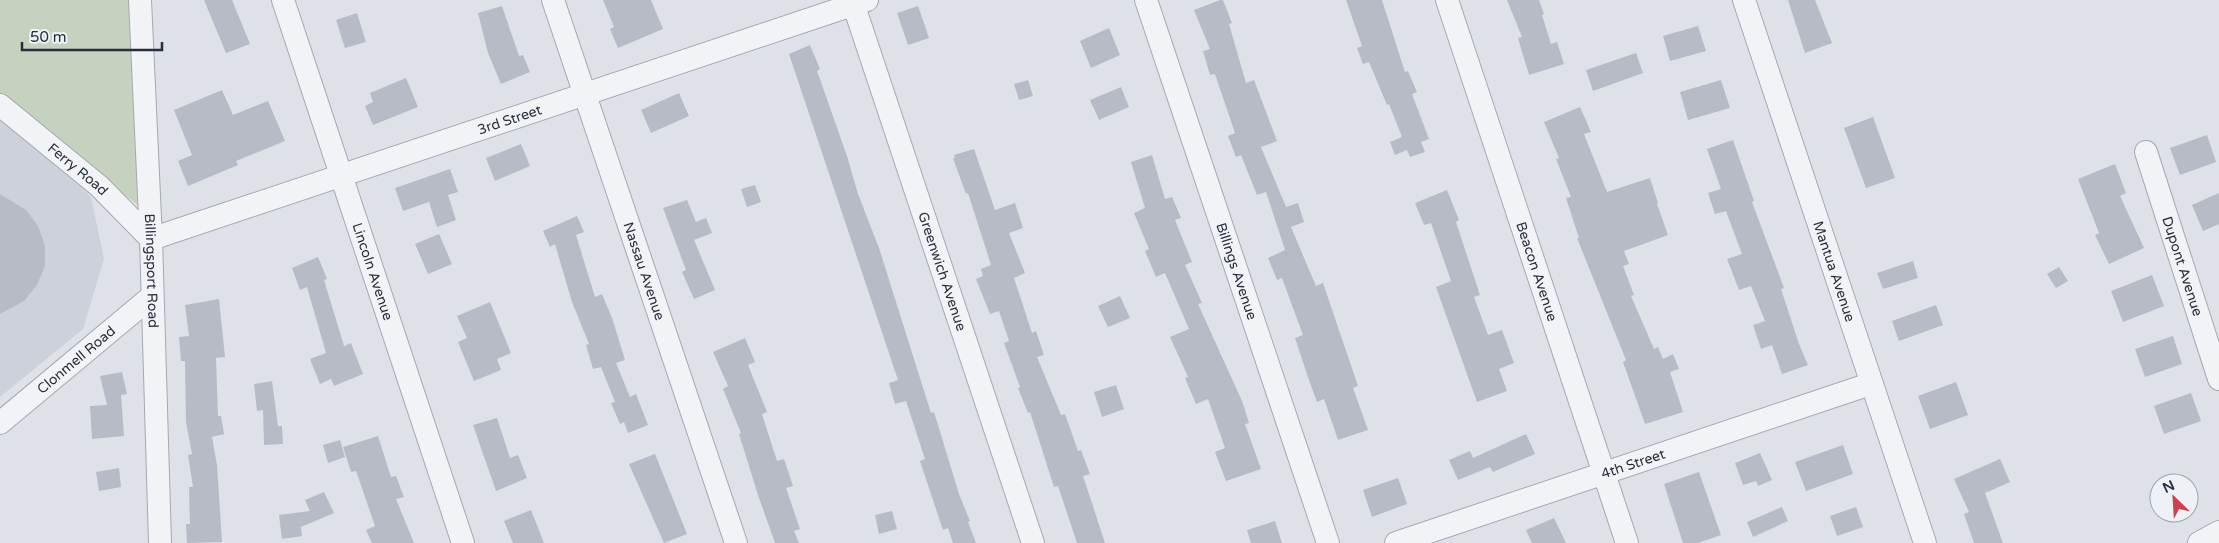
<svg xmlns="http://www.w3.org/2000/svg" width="2219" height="543" viewBox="0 0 2219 543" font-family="'Varela Round',sans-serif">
<rect width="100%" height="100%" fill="#dee2e8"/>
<path fill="#ccd1da" d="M 0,101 L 91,197 L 104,259 L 83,329 L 0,397 Z"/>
<path fill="#c4d2bf" d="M 0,0 L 136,0 L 146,211 L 0,101 Z"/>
<path fill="#b6bbc5" d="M 204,0 L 232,0 L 250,44 L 226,53 Z
M 603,0 L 651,0 L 663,29 L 618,48 L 610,29 L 614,27 Z
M 1220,0 L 1223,0 L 1232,23 L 1229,24 L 1246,83 L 1254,80 L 1277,141 L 1261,147 L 1286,207 L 1298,203 L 1304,222 L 1291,227 L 1316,286 L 1323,283 L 1358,386 L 1353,388 L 1368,430 L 1338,440 L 1324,399 L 1317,402 L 1309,380 L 1295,338 L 1303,335 L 1282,278 L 1277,280 L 1268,258 L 1285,250 L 1266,192 L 1257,195 L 1241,155 L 1236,157 L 1228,136 L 1235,133 L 1215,74 L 1210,75 L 1203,51 L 1210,49 L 1194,10 Z
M 1346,0 L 1382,0 L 1405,72 L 1408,71 L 1417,92 L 1412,94 L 1429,139 L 1421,142 L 1425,152 L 1410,157 L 1407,150 L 1395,155 L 1390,142 L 1402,137 L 1389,104 L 1387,105 L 1369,62 L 1363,64 L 1357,48 L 1362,46 Z
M 1507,0 L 1539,0 L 1544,14 L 1542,15 L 1551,44 L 1557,42 L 1564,64 L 1529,75 L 1518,38 L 1522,37 Z
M 1788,0 L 1815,0 L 1832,43 L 1805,53 Z
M 502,6 L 519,56 L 523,55 L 530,72 L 501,84 L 488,53 L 478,13 Z
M 918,6 L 929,38 L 908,45 L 897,13 Z
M 357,13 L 366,42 L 345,48 L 336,20 Z
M 1698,26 L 1706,51 L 1670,61 L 1663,36 Z
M 1109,28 L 1120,55 L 1091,68 L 1080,41 Z
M 810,45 L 820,69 L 817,71 L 847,156 L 858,194 L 879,248 L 931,413 L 934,412 L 959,494 L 970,521 L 968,522 L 976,543 L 953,543 L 948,528 L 943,530 L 920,461 L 925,459 L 906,401 L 895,404 L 889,383 L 898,380 L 789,54 Z
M 1636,53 L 1643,73 L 1593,91 L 1586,70 Z
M 406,78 L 418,107 L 373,125 L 365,106 L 373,102 L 370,93 Z
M 1028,80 L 1033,96 L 1019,100 L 1014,84 Z
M 1721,80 L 1730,108 L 1688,120 L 1680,92 Z
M 1121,87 L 1129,107 L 1099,120 L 1090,100 Z
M 222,90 L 233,115 L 268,101 L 285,141 L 236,161 L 238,165 L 188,186 L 178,161 L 192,155 L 174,110 Z
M 679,93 L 689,116 L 651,133 L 641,110 Z
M 1580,107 L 1591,132 L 1584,134 L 1607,192 L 1650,178 L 1658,203 L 1657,204 L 1668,235 L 1624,251 L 1629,264 L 1623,266 L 1634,295 L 1631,296 L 1654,349 L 1658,347 L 1663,359 L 1673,354 L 1679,369 L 1670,372 L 1683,412 L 1645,424 L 1623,362 L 1626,360 L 1577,238 L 1579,238 L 1566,198 L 1571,197 L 1556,159 L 1559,158 L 1544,122 Z
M 1873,117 L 1895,178 L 1866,188 L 1844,128 Z
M 2207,135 L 2216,162 L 2180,175 L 2170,148 Z
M 1733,140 L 1754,201 L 1752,202 L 1784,288 L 1781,289 L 1799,344 L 1808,365 L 1782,374 L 1772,345 L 1761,349 L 1753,325 L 1765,321 L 1751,286 L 1739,290 L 1727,259 L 1742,254 L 1726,211 L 1715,214 L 1708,193 L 1721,189 L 1707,149 Z
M 521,144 L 530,166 L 495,181 L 486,158 Z
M 974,149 L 995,210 L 1015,203 L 1023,228 L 1009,233 L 1025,273 L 1014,278 L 1032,333 L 1036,331 L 1044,355 L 1037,357 L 1061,415 L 1065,414 L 1078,451 L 1081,450 L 1090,474 L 1083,476 L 1105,543 L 1077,543 L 1058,486 L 1054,487 L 1030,412 L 1028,413 L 1018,388 L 1020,387 L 1004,343 L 1009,341 L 999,311 L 990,314 L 976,279 L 983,276 L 981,269 L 991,265 L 968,193 L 966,194 L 953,158 L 955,158 L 954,155 Z
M 1152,155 L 1165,199 L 1172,197 L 1181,218 L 1175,220 L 1192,262 L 1185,265 L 1202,303 L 1198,304 L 1242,401 L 1249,423 L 1245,424 L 1261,469 L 1226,481 L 1215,452 L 1225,448 L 1208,399 L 1196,404 L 1185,378 L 1188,377 L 1170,337 L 1189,329 L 1165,273 L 1156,277 L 1145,251 L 1149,249 L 1134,213 L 1145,208 L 1131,162 Z
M 2115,164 L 2126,193 L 2120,196 L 2144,248 L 2109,264 L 2095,235 L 2099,233 L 2078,179 Z
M 450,169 L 458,192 L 448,195 L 456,220 L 437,227 L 429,202 L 403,211 L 395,188 Z
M 755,185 L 761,202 L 747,207 L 741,189 Z
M 1447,190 L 1459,220 L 1456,222 L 1480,295 L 1474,297 L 1488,335 L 1502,330 L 1514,363 L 1499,369 L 1507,391 L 1477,402 L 1436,287 L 1451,281 L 1431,223 L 1424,225 L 1415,203 Z
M 2219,193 L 2219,224 L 2203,231 L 2192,205 Z
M 0,194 L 26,210 L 38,226 L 45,246 L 45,266 L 37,285 L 24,301 L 0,314 Z
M 687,200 L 696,222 L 706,218 L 712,233 L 694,240 L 715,290 L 694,299 L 682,272 L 686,270 L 663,208 Z
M 577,216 L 584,232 L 576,235 L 595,297 L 602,294 L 612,318 L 625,360 L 616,363 L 630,397 L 636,394 L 648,425 L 628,433 L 624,422 L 620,424 L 611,403 L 615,402 L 601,367 L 593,369 L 586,345 L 589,344 L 572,302 L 555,244 L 550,247 L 543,231 Z
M 439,234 L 452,264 L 428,274 L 415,244 Z
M 318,257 L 327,279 L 324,280 L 344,346 L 351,343 L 363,374 L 334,386 L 331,379 L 320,384 L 310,359 L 326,353 L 307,287 L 300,290 L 292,268 Z
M 1913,261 L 1918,278 L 1883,289 L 1877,273 Z
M 2059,267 L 2068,281 L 2056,288 L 2047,274 Z
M 2152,275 L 2164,306 L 2123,322 L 2111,291 Z
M 1120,296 L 1130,318 L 1108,327 L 1098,306 Z
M 219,299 L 225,357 L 216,358 L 218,416 L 221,416 L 224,434 L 212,437 L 217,465 L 222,542 L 187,543 L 186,524 L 190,524 L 189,487 L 193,487 L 188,455 L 192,454 L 186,422 L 185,361 L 181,361 L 179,337 L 189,336 L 185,305 Z
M 490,302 L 511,353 L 497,359 L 501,370 L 474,381 L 458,342 L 467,338 L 457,316 Z
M 1936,305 L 1943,325 L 1899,341 L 1892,321 Z
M 2173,336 L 2182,364 L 2145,377 L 2135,349 Z
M 745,338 L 755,362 L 748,365 L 767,412 L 762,414 L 777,461 L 784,459 L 793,486 L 786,488 L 800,529 L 794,531 L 799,543 L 775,543 L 758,495 L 739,434 L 741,433 L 723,389 L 728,386 L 713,352 Z
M 122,372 L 127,394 L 121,395 L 124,436 L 92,439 L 90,406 L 107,405 L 100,376 Z
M 272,381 L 278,426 L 282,426 L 283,444 L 264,445 L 263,410 L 257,411 L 254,384 Z
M 1956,382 L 1968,415 L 1930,429 L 1918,396 Z
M 1116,385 L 1124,409 L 1102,417 L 1094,392 Z
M 2191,393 L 2201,421 L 2164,434 L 2154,406 Z
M 497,418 L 510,458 L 518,455 L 527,478 L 496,491 L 473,425 Z
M 1526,434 L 1535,454 L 1493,472 L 1490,467 L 1458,480 L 1449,460 L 1470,451 L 1473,458 Z
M 378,436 L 391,477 L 396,476 L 404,497 L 396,499 L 414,543 L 372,543 L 366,530 L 375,526 L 356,471 L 351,472 L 343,447 Z
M 340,440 L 345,457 L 328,463 L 323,445 Z
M 1843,445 L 1853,474 L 1806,491 L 1795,462 Z
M 1760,453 L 1772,480 L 1758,486 L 1756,481 L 1743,485 L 1735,463 Z
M 655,454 L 687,534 L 664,543 L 629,464 Z
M 2000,459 L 2010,482 L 1985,493 L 2003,543 L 1974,543 L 1964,514 L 1969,512 L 1954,479 Z
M 119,468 L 121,487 L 99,491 L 96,472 Z
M 1699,472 L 1721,535 L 1698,543 L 1683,543 L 1664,484 Z
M 1398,478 L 1407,504 L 1372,517 L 1363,490 Z
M 324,492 L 334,513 L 301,527 L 302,536 L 282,539 L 279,515 L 310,511 L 305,500 Z
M 1782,507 L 1788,521 L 1753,537 L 1747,522 Z
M 1856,507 L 1863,527 L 1837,536 L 1830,516 Z
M 531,510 L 544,543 L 513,543 L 504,521 Z
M 892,511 L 897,529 L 879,534 L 875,515 Z
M 1554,518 L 1566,543 L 1532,543 L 1526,530 Z
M 1275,521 L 1282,543 L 1251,543 L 1247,530 Z"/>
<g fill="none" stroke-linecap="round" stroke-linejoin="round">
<g stroke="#a3a9b2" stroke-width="24">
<g id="street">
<path id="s1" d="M 140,0 L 151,239 L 160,543"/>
<path id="s2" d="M 283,0 L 463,543"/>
<path id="s3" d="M 553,0 L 736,543"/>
<path id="s4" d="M 852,0 L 1033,543"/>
<path id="s5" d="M 1146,0 L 1328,543"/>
<path id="s6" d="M 1447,0 L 1627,543"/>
<path id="s7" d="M 1744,0 L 1925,543"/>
<path id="s8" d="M 0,105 L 99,186 L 151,239 L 867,0"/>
<path id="s9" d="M 2146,152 L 2219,379"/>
<path id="s10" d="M 0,423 L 151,297"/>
<path id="s11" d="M 1396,543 L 1870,384"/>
<path d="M 2199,543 L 2219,532"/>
</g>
</g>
<use href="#street" stroke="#f1f3f6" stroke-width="22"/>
</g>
<g text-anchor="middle" stroke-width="4" stroke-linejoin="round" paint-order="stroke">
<g font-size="14" fill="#272f3f" stroke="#eef1f6">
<text dy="5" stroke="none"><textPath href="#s8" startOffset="580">3rd Street</textPath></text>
<text dy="5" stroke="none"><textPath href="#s8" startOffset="101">Ferry Road</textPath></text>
<text dy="5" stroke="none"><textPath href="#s9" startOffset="120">Dupont Avenue</textPath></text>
<text dy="5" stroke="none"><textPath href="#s1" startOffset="271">Billingsport Road</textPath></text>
<text dy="5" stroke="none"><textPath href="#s4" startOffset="286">Greenwich Avenue</textPath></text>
<text dy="5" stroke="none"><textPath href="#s2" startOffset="286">Lincoln Avenue</textPath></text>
<text dy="5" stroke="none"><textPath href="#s3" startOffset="286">Nassau Avenue</textPath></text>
<text dy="5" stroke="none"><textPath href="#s5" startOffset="286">Billings Avenue</textPath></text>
<text dy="5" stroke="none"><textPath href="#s6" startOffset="286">Beacon Avenue</textPath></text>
<text dy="5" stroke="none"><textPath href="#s7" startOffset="286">Mantua Avenue</textPath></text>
<text dy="5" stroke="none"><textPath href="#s10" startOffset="99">Clonmell Road</textPath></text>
<text dy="5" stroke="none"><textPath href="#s11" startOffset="250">4th Street</textPath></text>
</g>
</g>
<g transform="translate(2174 498) rotate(335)"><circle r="24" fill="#eef1f6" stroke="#9ea3ad"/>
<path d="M0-4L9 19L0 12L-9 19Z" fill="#d04053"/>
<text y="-8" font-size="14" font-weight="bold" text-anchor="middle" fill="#272f3f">N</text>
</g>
<path d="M22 42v8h140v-8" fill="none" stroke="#272f3f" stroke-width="2.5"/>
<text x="30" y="42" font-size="15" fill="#272f3f" stroke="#eef1f6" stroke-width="4" paint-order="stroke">50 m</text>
</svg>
